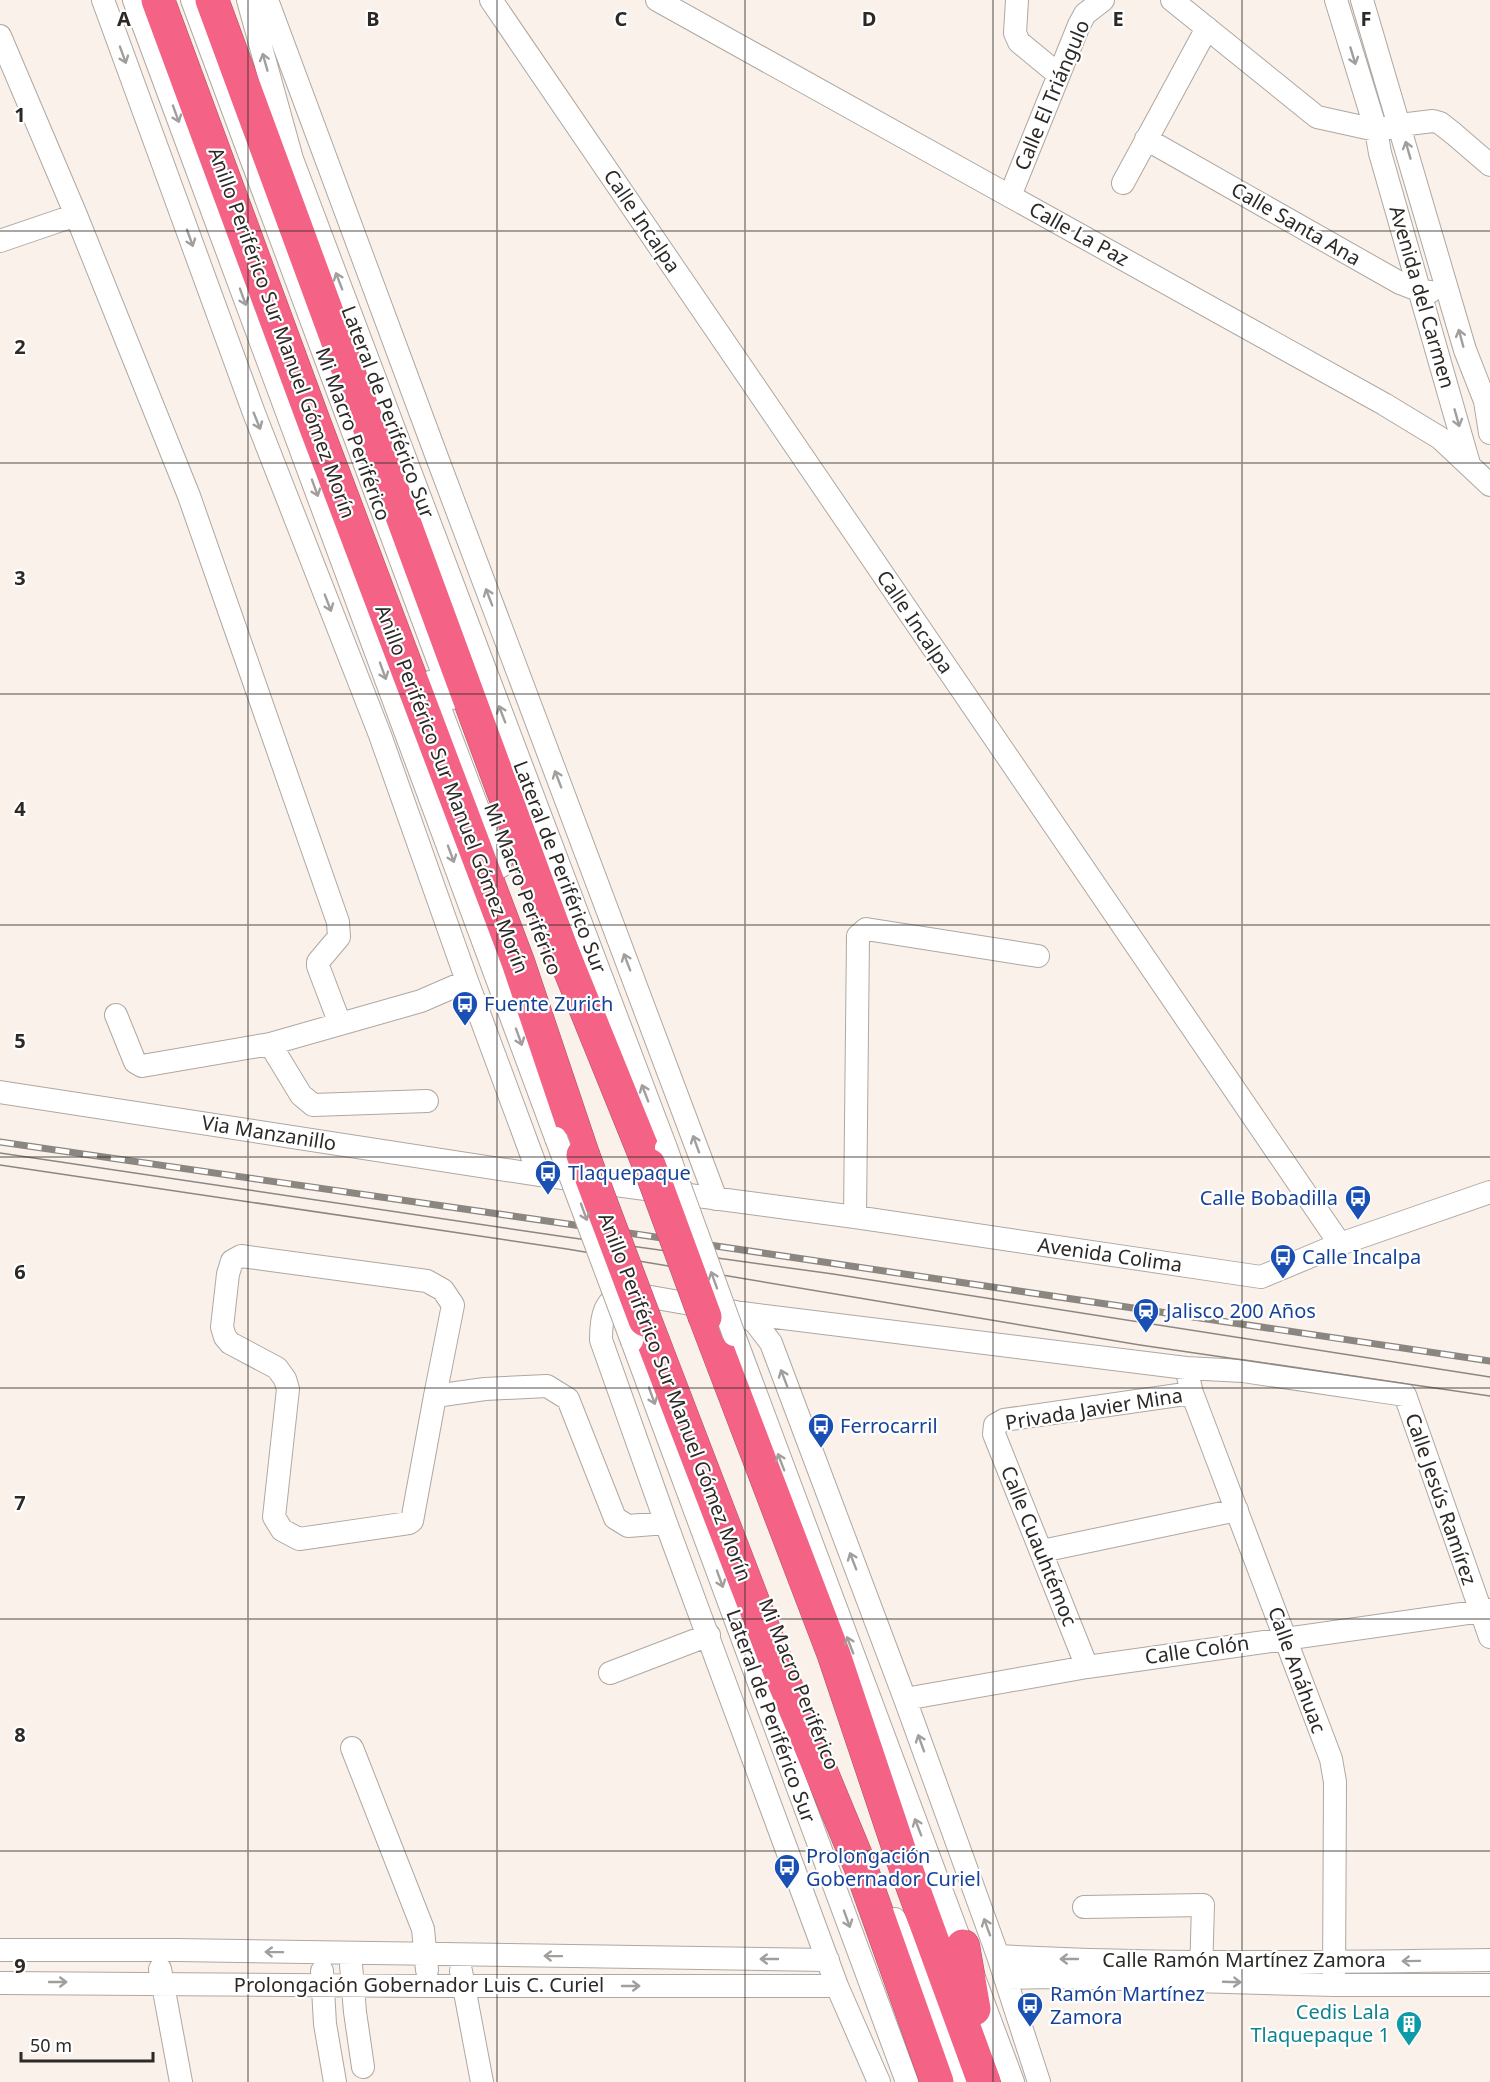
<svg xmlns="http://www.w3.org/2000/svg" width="1490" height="2082" viewBox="0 0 1490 2082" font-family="'Noto Sans',sans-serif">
<rect width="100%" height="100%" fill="#f9f1ea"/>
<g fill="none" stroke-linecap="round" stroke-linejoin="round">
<g stroke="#afa7a1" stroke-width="24">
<path id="minor" d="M 103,0 L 254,413 L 380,735 L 467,981 L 539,1175
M 134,0 L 556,1138
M 192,0 L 452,698
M 248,0 L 292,159 L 666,1148
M 267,0 L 438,460 L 716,1199
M 491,0 L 1340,1244
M 657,0 L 1384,404 L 1440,438 L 1490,485
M 1017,0 L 1015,33 L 1019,42 L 1059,75
M 1172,0 L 1317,117 L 1376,130 L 1400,125 L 1433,121 L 1440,123 L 1454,134 L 1490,165
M 1336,0 L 1376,130 L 1380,153 L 1469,464
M 1362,0 L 1465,350 L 1485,401 L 1490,433
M 0,36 L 76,215
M 1146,139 L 1400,283 L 1421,291 L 1430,292
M 1123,183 L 1207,28
M 1010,196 L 1079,25 L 1085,14 L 1103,0
M 0,241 L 76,215 L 189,496 L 338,922 L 339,937 L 318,962 L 318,966 L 340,1024
M 430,682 L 500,867
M 116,1015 L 135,1062 L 142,1066 L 270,1044 L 421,1001 L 467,981
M 270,1044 L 301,1095 L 313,1105 L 427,1101
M 0,1092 L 539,1175 L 855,1217 L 1261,1277 L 1340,1244 L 1490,1192
M 855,1217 L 858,936 L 866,929 L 1038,956
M 742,1313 L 1186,1368 L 1243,1371 L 1405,1395 L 1490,1637
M 734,1335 L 1013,2082
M 632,1341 L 907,2082
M 1186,1368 L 1192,1393 L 1331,1759 L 1335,1782 L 1334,1985
M 435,1396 L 453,1305 L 443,1290 L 427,1281 L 241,1256 L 232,1261 L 228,1274 L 222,1327 L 225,1337 L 230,1343 L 277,1368 L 285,1379 L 288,1389 L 274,1517 L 282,1530 L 299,1539 L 409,1523 L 412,1521 L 435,1396 L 485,1389 L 547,1386 L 568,1399 L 615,1518 L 628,1526 L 666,1523
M 1042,1551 L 1237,1510
M 1087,1667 L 994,1434 L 995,1425 L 1004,1420 L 1192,1393
M 610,1673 L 709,1635
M 905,1699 L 1087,1667 L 1490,1610
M 352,1748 L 423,1929 L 427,1970
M 1084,1907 L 1203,1905 L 1201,1974
M 895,1919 L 921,1983 L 956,2082
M 0,1950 L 177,1950 L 828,1960
M 350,1953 L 355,2012 L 363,2067
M 998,1956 C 1161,1965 1326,1962 1490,1960
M 160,1969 L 181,2082
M 322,1971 L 325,2024 L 335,2082
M 461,1971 L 482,2082
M 1005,1978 L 1051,1977 L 1334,1985 L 1490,1985
M 0,1983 L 429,1986 L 837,1986
M 879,2082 L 837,1986 L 816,1929 L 666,1523 L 601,1340 C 601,1319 603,1297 628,1293 L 736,1312 L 755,1322 L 771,1343 L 905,1699 L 998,1956 L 1039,2082"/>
</g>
<g stroke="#ae4f64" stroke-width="34">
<path id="highway" d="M 158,0 L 315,425 L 518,962 L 583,1155
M 212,0 L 561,948 L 649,1165
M 705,1317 L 834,1655 L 900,1852 L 984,2082
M 645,1320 L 782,1677 L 861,1868 L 937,2082
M 963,1946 L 974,2009"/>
</g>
<use href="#minor" stroke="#fff" stroke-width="22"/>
<use href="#highway" stroke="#f46386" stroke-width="33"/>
<path stroke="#8c8681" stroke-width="1.5" d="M 0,1153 L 566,1237 L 833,1274 L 1490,1377
M 0,1165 L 567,1249 L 1140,1345 L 1490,1396"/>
<g stroke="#8c8681" stroke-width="7">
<path id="rail" d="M 0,1142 L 561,1223 L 1490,1361"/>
</g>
<use href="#rail" stroke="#fff" stroke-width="4.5" stroke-dasharray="14" stroke-linecap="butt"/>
<g stroke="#afa7a1" stroke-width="24" stroke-linecap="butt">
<path id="minor-bridge" d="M 556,1138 L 632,1341
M 666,1148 L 734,1335"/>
</g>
<g stroke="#ae4f64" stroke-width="34" stroke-linecap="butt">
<path id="highway-bridge" d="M 583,1155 L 645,1320
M 649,1165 L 705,1317"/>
</g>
<use href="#minor-bridge" stroke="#fff" stroke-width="22"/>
<use href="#highway-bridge" stroke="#f46386" stroke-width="33"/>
</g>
<defs><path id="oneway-shaft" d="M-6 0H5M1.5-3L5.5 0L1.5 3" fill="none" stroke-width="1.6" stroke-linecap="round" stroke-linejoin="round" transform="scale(1.5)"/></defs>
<g stroke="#a09f9d">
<use href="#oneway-shaft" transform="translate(123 55) rotate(70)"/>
<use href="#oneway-shaft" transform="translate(1353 56) rotate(73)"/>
<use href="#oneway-shaft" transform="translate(265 62) rotate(-106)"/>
<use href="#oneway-shaft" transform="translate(176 114) rotate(70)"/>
<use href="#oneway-shaft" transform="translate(1408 150) rotate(-106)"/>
<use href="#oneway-shaft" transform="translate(190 238) rotate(70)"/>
<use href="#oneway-shaft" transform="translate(339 281) rotate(-111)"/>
<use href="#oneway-shaft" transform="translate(243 297) rotate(70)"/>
<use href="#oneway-shaft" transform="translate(1461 338) rotate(-105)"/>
<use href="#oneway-shaft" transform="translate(1457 418) rotate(74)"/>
<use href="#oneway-shaft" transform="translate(257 421) rotate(68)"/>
<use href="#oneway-shaft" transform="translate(315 488) rotate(70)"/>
<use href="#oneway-shaft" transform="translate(489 597) rotate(-111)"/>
<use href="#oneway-shaft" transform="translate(328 603) rotate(69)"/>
<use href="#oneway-shaft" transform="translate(383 671) rotate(70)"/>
<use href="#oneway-shaft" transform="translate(502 714) rotate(-111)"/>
<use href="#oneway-shaft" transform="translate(558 779) rotate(-111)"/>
<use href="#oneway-shaft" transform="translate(451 854) rotate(70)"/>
<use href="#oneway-shaft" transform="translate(627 962) rotate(-111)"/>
<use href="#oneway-shaft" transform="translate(519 1037) rotate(70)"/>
<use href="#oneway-shaft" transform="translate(645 1093) rotate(-111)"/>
<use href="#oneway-shaft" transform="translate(696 1144) rotate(-110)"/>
<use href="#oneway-shaft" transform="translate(584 1212) rotate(70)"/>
<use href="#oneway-shaft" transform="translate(714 1280) rotate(-110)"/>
<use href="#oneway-shaft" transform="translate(784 1378) rotate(-111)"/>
<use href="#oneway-shaft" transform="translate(652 1396) rotate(70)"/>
<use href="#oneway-shaft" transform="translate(781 1462) rotate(-111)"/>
<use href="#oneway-shaft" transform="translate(853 1561) rotate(-111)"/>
<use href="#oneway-shaft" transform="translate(720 1579) rotate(70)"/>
<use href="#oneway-shaft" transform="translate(850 1645) rotate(-111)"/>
<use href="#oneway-shaft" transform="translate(921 1743) rotate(-110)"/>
<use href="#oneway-shaft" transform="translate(918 1827) rotate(-111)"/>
<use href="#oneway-shaft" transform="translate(847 1919) rotate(70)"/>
<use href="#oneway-shaft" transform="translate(987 1927) rotate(-110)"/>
<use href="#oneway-shaft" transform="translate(274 1952) rotate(-179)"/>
<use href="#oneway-shaft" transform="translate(553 1956) rotate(-179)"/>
<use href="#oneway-shaft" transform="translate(769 1959) rotate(-180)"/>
<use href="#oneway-shaft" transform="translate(1069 1959) rotate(-180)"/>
<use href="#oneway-shaft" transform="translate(1411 1961) rotate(179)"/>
<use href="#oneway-shaft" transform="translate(58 1982)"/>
<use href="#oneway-shaft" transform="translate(1232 1982) rotate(2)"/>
<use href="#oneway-shaft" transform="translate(631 1986)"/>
</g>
<path fill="none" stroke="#2c2926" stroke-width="1.5" stroke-opacity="0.55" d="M 248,0 L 248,2082M 497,0 L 497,2082M 745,0 L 745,2082M 993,0 L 993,2082M 1242,0 L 1242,2082M 0,231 L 1490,231M 0,463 L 1490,463M 0,694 L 1490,694M 0,925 L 1490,925M 0,1157 L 1490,1157M 0,1388 L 1490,1388M 0,1619 L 1490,1619M 0,1851 L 1490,1851"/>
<defs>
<g id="bus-pin" transform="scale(1.35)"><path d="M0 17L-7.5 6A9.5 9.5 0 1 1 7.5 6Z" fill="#1a4fb4" stroke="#fff"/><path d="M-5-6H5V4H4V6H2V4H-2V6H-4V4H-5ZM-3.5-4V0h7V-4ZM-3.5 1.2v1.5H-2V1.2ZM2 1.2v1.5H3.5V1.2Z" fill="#fff"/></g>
<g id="station-pin" transform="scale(1.35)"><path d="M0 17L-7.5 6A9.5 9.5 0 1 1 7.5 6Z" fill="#1a4fb4" stroke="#fff"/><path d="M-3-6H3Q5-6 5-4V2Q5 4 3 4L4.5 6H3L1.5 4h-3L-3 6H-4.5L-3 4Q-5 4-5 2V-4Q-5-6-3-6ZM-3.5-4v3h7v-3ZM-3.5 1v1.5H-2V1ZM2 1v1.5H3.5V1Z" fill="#fff"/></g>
<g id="building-pin" transform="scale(1.35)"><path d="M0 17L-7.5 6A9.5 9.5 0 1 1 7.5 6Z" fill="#0f9aa8" stroke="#fff"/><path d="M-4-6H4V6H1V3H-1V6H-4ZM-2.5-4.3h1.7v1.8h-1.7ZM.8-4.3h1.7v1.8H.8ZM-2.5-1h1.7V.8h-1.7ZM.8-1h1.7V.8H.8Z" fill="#fff"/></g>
</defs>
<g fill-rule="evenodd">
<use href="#bus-pin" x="465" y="1004"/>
<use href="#bus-pin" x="548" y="1173"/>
<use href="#bus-pin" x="1358" y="1198"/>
<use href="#bus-pin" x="1283" y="1257"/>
<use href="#station-pin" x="1146" y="1311"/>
<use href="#bus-pin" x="821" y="1426"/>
<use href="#bus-pin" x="787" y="1867"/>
<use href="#bus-pin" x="1030" y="2005"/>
<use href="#building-pin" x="1409" y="2024"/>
</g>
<g text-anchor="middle" stroke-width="4.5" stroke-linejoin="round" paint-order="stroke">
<g font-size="20" fill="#2c2926" stroke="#fff">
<text transform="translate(1052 95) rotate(-67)" y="7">Calle El Triángulo</text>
<text transform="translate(642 221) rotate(56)" y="7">Calle Incalpa</text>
<text transform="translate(1296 224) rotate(30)" y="7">Calle Santa Ana</text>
<text transform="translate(1079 234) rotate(29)" y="7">Calle La Paz</text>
<text transform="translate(1422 297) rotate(74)" y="7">Avenida del Carmen</text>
<text transform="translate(282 333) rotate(70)" y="7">Anillo Periférico Sur Manuel Gómez Morín</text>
<text transform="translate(388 412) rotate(69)" y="7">Lateral de Periférico Sur</text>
<text transform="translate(353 434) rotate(70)" y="7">Mi Macro Periférico</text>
<text transform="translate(915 622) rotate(56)" y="7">Calle Incalpa</text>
<text transform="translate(452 789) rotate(69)" y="7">Anillo Periférico Sur Manuel Gómez Morín</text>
<text transform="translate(560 867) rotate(69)" y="7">Lateral de Periférico Sur</text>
<text transform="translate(523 889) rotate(69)" y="7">Mi Macro Periférico</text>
<text transform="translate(269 1133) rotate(9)" y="7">Via Manzanillo</text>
<text transform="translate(1110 1255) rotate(8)" y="7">Avenida Colima</text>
<text transform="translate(675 1397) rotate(69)" y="7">Anillo Periférico Sur Manuel Gómez Morín</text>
<text transform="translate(1094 1409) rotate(-9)" y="7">Privada Javier Mina</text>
<text transform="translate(1441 1499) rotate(71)" y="7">Calle Jesús Ramírez</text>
<text transform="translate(1039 1546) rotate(68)" y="7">Calle Cuauhtémoc</text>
<text transform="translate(1197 1650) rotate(-8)" y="7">Calle Colón</text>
<text transform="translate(1297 1670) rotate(70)" y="7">Calle Anáhuac</text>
<text transform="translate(799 1684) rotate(68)" y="7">Mi Macro Periférico</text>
<text transform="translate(771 1716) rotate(70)" y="7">Lateral de Periférico Sur</text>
<text x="1244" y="1967">Calle Ramón Martínez Zamora</text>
<text x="419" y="1992">Prolongación Gobernador Luis C. Curiel</text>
</g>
<g font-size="20" fill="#164399" stroke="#fff" text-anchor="start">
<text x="484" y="1011">Fuente Zurich</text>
<text x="568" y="1180">Tlaquepaque</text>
<text x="1338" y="1205" text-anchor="end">Calle Bobadilla</text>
<text x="1302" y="1264">Calle Incalpa</text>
<text x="1166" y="1318">Jalisco 200 Años</text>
<text x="840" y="1433">Ferrocarril</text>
<text x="806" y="1863">Prolongación<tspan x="806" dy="23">Gobernador Curiel</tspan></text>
<text x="1050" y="2001">Ramón Martínez<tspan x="1050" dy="23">Zamora</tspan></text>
</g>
<g font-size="20" fill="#0d838f" stroke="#fff" text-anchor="end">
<text x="1390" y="2019">Cedis Lala<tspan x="1390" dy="23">Tlaquepaque 1</tspan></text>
</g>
</g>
<g font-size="20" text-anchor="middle" font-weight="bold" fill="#2c2926" stroke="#fff" stroke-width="4.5" stroke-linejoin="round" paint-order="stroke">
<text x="124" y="26">A</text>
<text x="373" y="26">B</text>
<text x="621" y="26">C</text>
<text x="869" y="26">D</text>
<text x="1118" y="26">E</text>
<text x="1366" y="26">F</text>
<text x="20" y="122">1</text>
<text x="20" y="354">2</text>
<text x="20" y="585">3</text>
<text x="20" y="816">4</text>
<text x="20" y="1048">5</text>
<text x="20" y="1279">6</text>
<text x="20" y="1510">7</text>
<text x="20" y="1742">8</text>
<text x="20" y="1973">9</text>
</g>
<path d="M21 2052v9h132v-9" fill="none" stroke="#2c2926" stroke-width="3"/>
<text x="30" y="2052" font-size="18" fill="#2c2926" stroke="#ffffff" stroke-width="4.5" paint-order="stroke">50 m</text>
</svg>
